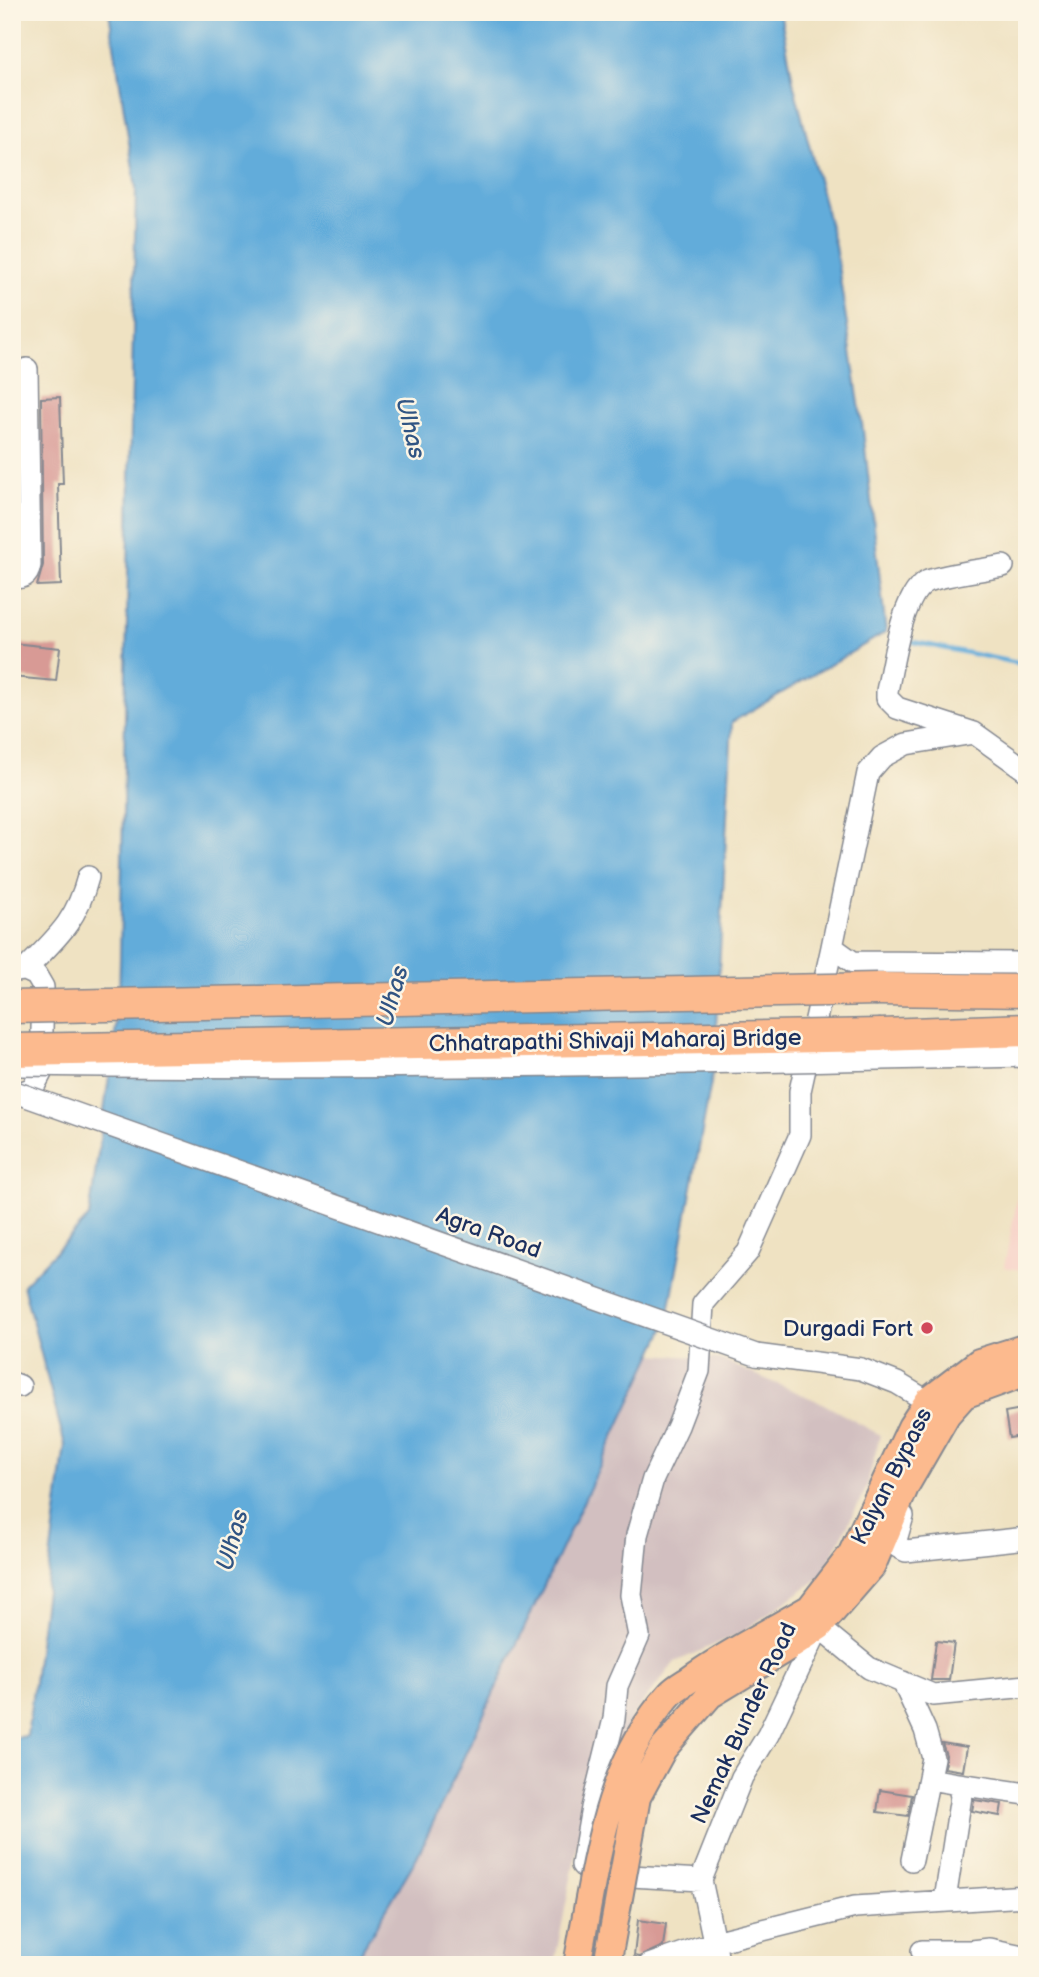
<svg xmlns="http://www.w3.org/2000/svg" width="1039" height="1977" viewBox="0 0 1039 1977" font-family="'Balsamiq Sans',sans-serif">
<rect width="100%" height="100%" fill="#fcf5e5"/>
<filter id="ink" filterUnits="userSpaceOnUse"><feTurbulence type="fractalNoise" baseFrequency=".0143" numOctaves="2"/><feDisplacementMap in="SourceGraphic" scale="14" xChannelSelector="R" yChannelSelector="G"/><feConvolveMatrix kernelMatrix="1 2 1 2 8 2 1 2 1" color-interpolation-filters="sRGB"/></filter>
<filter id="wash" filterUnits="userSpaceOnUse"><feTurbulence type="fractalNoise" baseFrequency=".00686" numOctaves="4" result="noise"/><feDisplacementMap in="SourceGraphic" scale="28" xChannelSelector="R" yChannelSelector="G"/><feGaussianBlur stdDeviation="1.57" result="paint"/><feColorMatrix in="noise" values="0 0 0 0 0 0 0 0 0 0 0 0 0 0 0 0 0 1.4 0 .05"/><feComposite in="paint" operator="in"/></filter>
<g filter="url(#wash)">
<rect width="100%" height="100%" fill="#efe2c2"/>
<path fill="#f7d1c7" d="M 1027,1149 L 1027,1271 L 1004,1267 Z"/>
<path fill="#d2bfc0" d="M 639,1353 L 719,1359 L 822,1403 L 880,1435 L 866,1489 L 821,1577 L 741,1633 L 675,1662 L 633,1715 L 584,1812 L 554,1965 L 341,1965 Z"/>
<path fill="#62acda" stroke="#3e6e9c" stroke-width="2" d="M 109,12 L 780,12 L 794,86 L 835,246 L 863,430 L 886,632 L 732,722 L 714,1066 L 667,1323 L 416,1859 L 353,1965 L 12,1965 L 12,1738 L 27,1736 L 65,1445 L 23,1285 L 89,1217 L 119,1006 L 136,188 Z"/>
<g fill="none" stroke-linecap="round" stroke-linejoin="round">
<path stroke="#62acda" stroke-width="4.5" d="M 904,640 L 1027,665"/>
</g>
<g id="blocks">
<path fill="#d89a95" d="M 60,397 L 63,484 L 58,484 L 61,585 L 37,586 L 43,565 L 41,398 Z
M 12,432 L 15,432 L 17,564 L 12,565 Z
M 12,643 L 60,648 L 56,681 L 12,677 Z
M 1027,1408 L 1027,1435 L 1009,1438 L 1005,1412 Z
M 936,1641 L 954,1643 L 949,1680 L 931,1680 Z
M 942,1743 L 967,1747 L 963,1771 L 944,1768 L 946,1755 Z
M 880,1790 L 912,1795 L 908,1816 L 877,1812 Z
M 974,1800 L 1002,1804 L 1000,1816 L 972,1811 Z
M 638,1920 L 666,1924 L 663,1946 L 639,1957 L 634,1956 Z"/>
</g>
</g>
<g filter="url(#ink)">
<use href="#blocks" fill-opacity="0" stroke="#858890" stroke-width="2"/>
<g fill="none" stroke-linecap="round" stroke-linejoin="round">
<g stroke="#858890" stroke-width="24">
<path id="minor" d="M 1003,566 C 983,570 946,574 928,581 C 902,592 893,664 887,691 L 887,698 L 897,708 L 974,733 L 1027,771
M 12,578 C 23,578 28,577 30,565 L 27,369
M 974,733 L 906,744 L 882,757 L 868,773 L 832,947 L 853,962 L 1027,963
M 14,971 L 25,970 C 56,938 76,923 88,877
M 880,1059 L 1027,1056
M 12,1096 L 33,1088 L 41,1073 L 43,987 L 36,975 L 25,970
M 756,1355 L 861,1369 L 897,1383 L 940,1409
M 12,1383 L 20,1386
M 903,1516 L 896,1540 L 898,1547 L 906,1551 L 1027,1538
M 819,1627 L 869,1668 L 933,1695 L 1027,1686
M 903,1682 L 925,1730 L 933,1758 L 912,1860
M 929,1779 L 958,1784 L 961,1796 L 945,1900
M 958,1784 L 1027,1794
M 701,1880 L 631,1876 L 585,1868 L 582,1865 L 592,1808 L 614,1719 L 617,1686 L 639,1636 L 631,1595 L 637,1535 L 653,1479 L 678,1426 L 699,1371 L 703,1304 L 748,1252 L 800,1135 L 800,1091 L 832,947
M 922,1951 L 971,1951 L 989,1949 L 1027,1957
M 649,1965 L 714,1942 L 855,1907 L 1027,1896
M 719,1965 L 701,1880 L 742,1777 L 768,1735 L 819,1627 L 818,1625"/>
</g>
<g stroke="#858890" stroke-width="30">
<path id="major" d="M 775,1628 L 810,1608 L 851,1555 L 911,1427 L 928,1401 L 979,1362 L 1027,1347
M 787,1648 L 819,1627 L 872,1566 L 906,1485 L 947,1414 L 964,1395 L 1027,1372"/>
</g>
<g stroke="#858890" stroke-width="35">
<path id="highway" d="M 877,989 L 1027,991
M 881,1035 L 1027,1030"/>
</g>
<use href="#minor" stroke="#fff" stroke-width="21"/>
<use href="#major" stroke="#fcba8e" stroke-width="26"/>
<use href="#highway" stroke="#fcba8e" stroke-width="32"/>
<g stroke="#858890" stroke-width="24" stroke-linecap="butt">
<path id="minor-bridge" d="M 18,1065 C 305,1069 593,1066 880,1059
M 12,1091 L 756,1355"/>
</g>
<g stroke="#858890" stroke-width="30" stroke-linecap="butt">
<path id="major-bridge" d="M 577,1965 C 595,1872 604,1767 670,1694 C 676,1687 685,1683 692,1678 C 718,1659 747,1644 775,1628
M 607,1965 L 637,1797 L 663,1749 L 710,1695 L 787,1648"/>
</g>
<g stroke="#858890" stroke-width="35" stroke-linecap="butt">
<path id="highway-bridge" d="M 12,1007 L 877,989
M 12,1050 L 881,1035"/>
</g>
<use href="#minor-bridge" stroke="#fff" stroke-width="21"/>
<use href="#major-bridge" stroke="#fcba8e" stroke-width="26"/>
<use href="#highway-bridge" stroke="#fcba8e" stroke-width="32"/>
</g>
</g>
<circle fill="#d1495b" stroke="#fcf5e5" stroke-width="2.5" cx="927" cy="1328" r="7"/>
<g text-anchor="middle" stroke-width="5" stroke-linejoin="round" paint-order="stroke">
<g font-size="23" fill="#1b2f5e" stroke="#fcf5e5">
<text transform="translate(615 1040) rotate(-1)" y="8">Chhatrapathi Shivaji Maharaj Bridge</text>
<text transform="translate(489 1232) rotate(20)" y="8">Agra Road</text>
<text transform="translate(891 1476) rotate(-63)" y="8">Kalyan Bypass</text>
<text transform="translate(743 1723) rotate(-65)" y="8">Nemak Bunder Road</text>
</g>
<g font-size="23" fill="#1b2f5e" stroke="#fcf5e5" text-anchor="end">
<text x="913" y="1336">Durgadi Fort</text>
</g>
<g font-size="24" font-style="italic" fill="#305483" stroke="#fcf5e5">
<text transform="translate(411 428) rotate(77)" y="8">Ulhas</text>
<text transform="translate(392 996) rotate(-74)" y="8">Ulhas</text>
<text transform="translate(232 1540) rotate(-74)" y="8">Ulhas</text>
</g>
</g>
<rect width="1039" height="1977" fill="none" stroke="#fcf5e5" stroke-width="42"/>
</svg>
